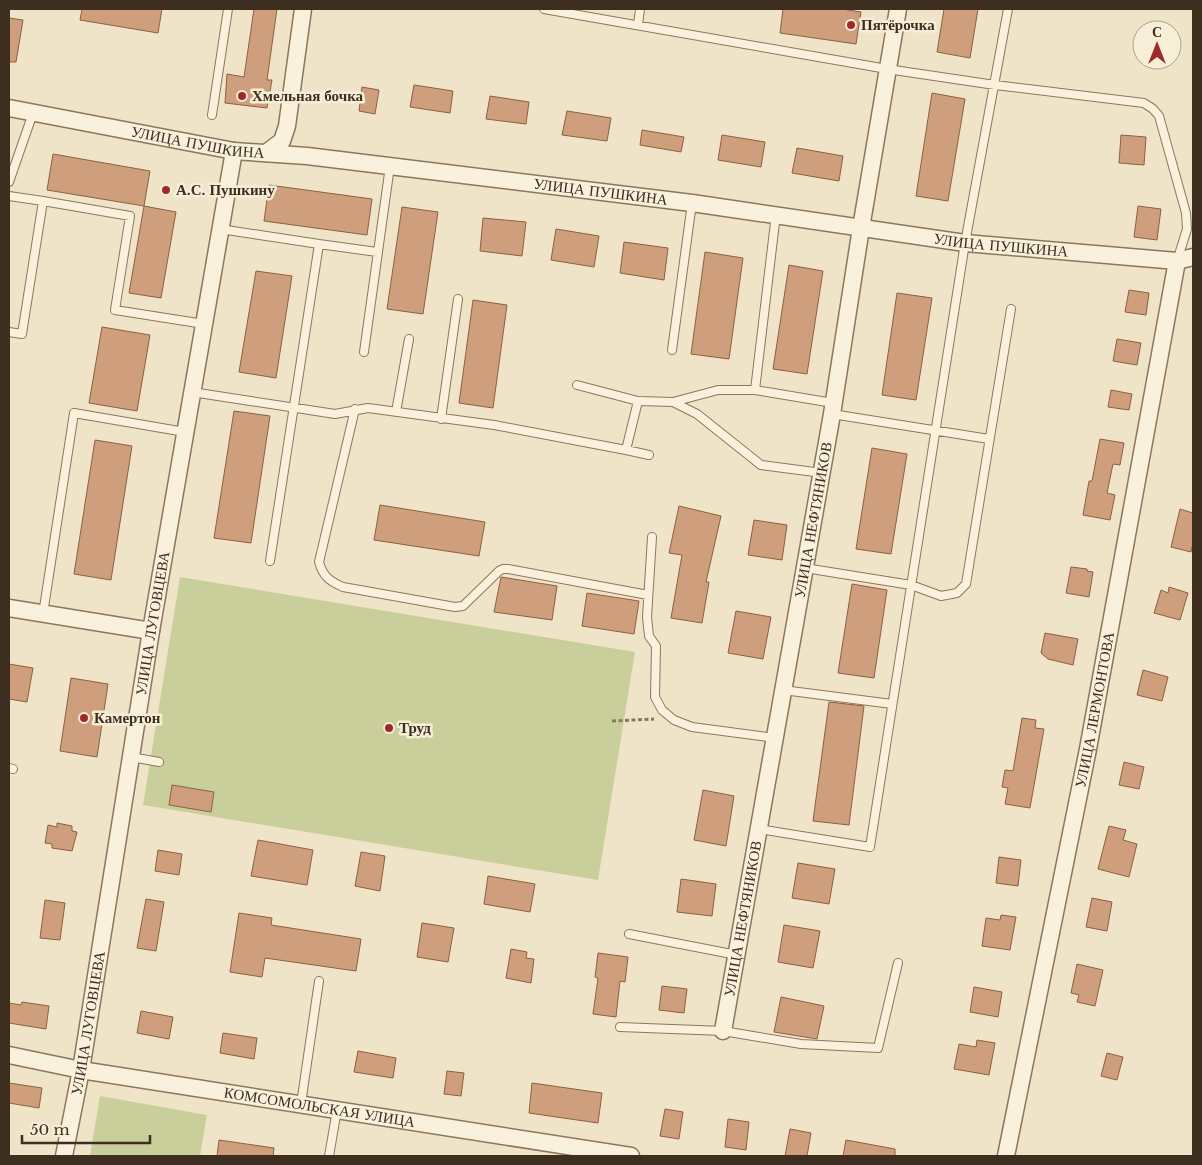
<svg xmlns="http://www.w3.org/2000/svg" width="1202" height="1165" viewBox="0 0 1202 1165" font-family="'Libre Baskerville',serif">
<rect width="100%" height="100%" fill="#f0e4c8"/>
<path fill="#c9cf9b" d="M 180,577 L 635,652 L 598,880 L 143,805 Z
M 100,1096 L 207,1115 L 200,1156 L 90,1156 Z"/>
<path fill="#cf9f7d" stroke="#8d5f41" d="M 82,9 L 162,9 L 158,33 L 80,20 Z
M 254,9 L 277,9 L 267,80 L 272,80 L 267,108 L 225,103 L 227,74 L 244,77 Z
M 783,9 L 842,9 L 861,12 L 856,44 L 780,33 Z
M 944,9 L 978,9 L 970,58 L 937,52 Z
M 9,18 L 23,20 L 16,62 L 9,62 Z
M 414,85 L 453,91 L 450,113 L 410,107 Z
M 362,87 L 379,90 L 375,114 L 359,111 Z
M 932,93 L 965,99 L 948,201 L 916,196 Z
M 490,96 L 529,102 L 526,124 L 486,119 Z
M 567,111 L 611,118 L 607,141 L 562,135 Z
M 642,130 L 684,137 L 681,152 L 640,145 Z
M 722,135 L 765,142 L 761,167 L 718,160 Z
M 1121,135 L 1146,137 L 1144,165 L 1119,163 Z
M 797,148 L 843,156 L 839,181 L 792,173 Z
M 53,154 L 150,171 L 144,206 L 47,190 Z
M 269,185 L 372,199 L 367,235 L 264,221 Z
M 144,206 L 176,212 L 161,298 L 129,293 Z
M 1138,206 L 1161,209 L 1157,240 L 1134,237 Z
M 402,207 L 438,212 L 423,314 L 387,309 Z
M 483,218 L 526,222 L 522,256 L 480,251 Z
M 556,229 L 599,236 L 594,267 L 551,260 Z
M 624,242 L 668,248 L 664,280 L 620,273 Z
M 705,252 L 743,258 L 729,359 L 691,354 Z
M 789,265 L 823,271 L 807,374 L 773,369 Z
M 256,271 L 292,276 L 276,378 L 239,372 Z
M 1129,290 L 1149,293 L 1146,315 L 1125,312 Z
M 897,293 L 932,298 L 916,400 L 882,395 Z
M 473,300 L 507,305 L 493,408 L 459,403 Z
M 102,327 L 150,335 L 137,411 L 89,403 Z
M 1117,339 L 1141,343 L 1137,365 L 1113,361 Z
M 1111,390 L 1132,394 L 1129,410 L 1108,407 Z
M 234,411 L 270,416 L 251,543 L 214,538 Z
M 1100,439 L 1124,443 L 1120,465 L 1113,464 L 1107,493 L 1115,495 L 1110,520 L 1083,515 L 1089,481 L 1092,481 Z
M 95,440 L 132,446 L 111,580 L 74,574 Z
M 872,448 L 907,454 L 891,554 L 856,549 Z
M 380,505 L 485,522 L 479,556 L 374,540 Z
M 679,506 L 721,516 L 706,582 L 709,582 L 702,623 L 671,618 L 682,555 L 669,553 Z
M 1180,509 L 1193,513 L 1193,543 L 1191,552 L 1171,547 Z
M 754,520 L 787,525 L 782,560 L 748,555 Z
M 1071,567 L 1087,569 L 1087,571 L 1093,572 L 1089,597 L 1066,593 Z
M 501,577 L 557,586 L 552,620 L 494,612 Z
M 852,584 L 887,590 L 874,678 L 838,673 Z
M 1169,587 L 1188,593 L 1180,620 L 1154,613 L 1161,590 L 1168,593 Z
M 587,593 L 639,601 L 634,634 L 582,626 Z
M 736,611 L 771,617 L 763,659 L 728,653 Z
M 1045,633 L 1078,639 L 1073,665 L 1048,659 L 1041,653 Z
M 9,664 L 33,668 L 27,702 L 9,699 Z
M 1143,670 L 1168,677 L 1162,701 L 1137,695 Z
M 71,678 L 108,684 L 97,757 L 60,751 Z
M 829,702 L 864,706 L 849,825 L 813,821 Z
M 1022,718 L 1036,720 L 1035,728 L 1044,729 L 1030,808 L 1005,804 L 1008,788 L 1002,787 L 1005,770 L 1013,771 Z
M 1124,762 L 1144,767 L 1139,789 L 1119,785 Z
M 172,785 L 214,792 L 211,812 L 169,805 Z
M 703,790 L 734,796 L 726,846 L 694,840 Z
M 57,823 L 72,826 L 72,831 L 77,832 L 72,851 L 52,848 L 52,844 L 45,843 L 48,825 L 57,827 Z
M 1109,826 L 1126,830 L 1123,840 L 1137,844 L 1129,877 L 1098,869 Z
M 258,840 L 313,850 L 307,885 L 251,876 Z
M 158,850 L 182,854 L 179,875 L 155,871 Z
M 361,852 L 385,856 L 380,891 L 355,886 Z
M 999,857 L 1021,860 L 1018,886 L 996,883 Z
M 798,863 L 835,869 L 829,904 L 792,898 Z
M 488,876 L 535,884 L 530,912 L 484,904 Z
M 681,879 L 716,884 L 712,916 L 677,912 Z
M 1092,898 L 1112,902 L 1107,931 L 1086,927 Z
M 146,899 L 164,902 L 156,951 L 137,948 Z
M 45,900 L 65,903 L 60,940 L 40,938 Z
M 239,913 L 272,918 L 271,925 L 361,939 L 356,971 L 265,958 L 262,977 L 230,972 Z
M 1001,915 L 1016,917 L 1010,950 L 982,946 L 986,918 L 1000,920 Z
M 422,923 L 454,928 L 448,962 L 417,957 Z
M 784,925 L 820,931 L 813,968 L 778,962 Z
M 511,949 L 527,952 L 526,958 L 534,959 L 531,983 L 506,978 Z
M 598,953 L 628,957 L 625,982 L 620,981 L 616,1017 L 593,1014 L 598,978 L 595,977 Z
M 1077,964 L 1103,970 L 1095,1006 L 1077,1002 L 1079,995 L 1071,993 Z
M 662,986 L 687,989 L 684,1013 L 659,1010 Z
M 974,987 L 1002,992 L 998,1017 L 970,1012 Z
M 781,997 L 824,1006 L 817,1039 L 774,1032 Z
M 22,1002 L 49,1006 L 46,1029 L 9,1023 L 9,1003 L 21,1005 Z
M 141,1011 L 173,1017 L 169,1039 L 137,1033 Z
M 223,1033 L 257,1038 L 254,1059 L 220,1053 Z
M 977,1040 L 995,1043 L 989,1075 L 954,1069 L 959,1044 L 976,1047 Z
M 358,1051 L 396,1058 L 393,1078 L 354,1072 Z
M 1107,1053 L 1123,1057 L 1117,1080 L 1101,1076 Z
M 447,1071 L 464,1073 L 461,1096 L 444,1094 Z
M 9,1083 L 42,1088 L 39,1108 L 9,1103 Z
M 532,1083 L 602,1093 L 598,1123 L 529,1113 Z
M 665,1109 L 683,1112 L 679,1139 L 660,1136 Z
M 728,1119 L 749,1122 L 746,1150 L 725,1147 Z
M 790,1129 L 811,1133 L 807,1156 L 785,1156 Z
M 219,1140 L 274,1148 L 273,1156 L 217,1156 Z
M 846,1140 L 895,1149 L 895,1156 L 843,1156 Z"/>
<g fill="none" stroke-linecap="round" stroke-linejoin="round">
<g stroke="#8d765c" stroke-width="10">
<path id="lane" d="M 544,9 L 887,69 L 995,85 L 1144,103 L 1153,109 L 1159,116 L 1186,213 L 1187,229 L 1177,261
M 638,25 L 640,9
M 212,115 L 228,9
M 9,182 L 33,113
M 9,196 L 43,201
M 776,214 L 755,390 L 833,403
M 220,229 L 319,244 L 270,561
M 319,244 L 377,252
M 9,332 L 22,334 L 43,201 L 130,216 L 115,310 L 204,324
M 672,350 L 692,203
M 364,352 L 390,166
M 577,385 L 638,401
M 192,392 L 335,414 L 368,408 L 494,425 L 626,450
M 673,402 L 718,390 L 755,390
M 355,409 L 319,562 C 323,576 329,581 343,587 L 455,607 L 463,606 L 499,571 L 503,569 L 508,569 L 648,595
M 396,412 L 409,339
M 832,414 L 989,439
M 441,419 L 458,299
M 649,455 L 626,450 L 638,401 L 673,402 L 697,414 L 761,465 L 822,473
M 652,537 L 647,617 L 649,636 L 656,646 L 655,697 L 662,710 L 674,720 L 692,727 L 775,738
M 805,568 L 911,585 L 941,596 L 957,593 L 966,584 L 1011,309
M 43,614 L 74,413 L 185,432
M 783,690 L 892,704
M 131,757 L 159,762
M 9,768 L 13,769
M 759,829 L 870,847 L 965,243 L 1008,9
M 629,934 L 737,955
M 620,1027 L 723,1031 L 801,1044 L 878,1048 L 898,963
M 301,1104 L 319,981
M 329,1156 L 337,1110"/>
</g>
<g stroke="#8d765c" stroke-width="19">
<g id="street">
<path id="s1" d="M 9,108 L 234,151 L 307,156 L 692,203 L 965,243 L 1177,261 L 1193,257"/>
<path d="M 266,153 L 282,141 L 287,126 L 303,9"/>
<path d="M 9,608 L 151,631"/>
<path id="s2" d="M 723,1031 L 832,414 L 861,228 L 898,9"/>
<path id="s3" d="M 9,1055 L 81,1070 L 631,1156"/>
<path id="s4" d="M 64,1156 L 81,1070 L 151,631 L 234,151"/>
<path id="s5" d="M 1006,1156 L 1088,749 L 1177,261"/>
</g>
</g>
<path stroke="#8d765c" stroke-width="3" stroke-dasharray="4 2.5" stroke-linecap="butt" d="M 612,721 L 654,719"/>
<use href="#lane" stroke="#faf1dc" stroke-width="8"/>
<use href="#street" stroke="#faf1dc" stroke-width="16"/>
</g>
<g fill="#9e2a2b" stroke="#f7eed8" stroke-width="2">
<circle cx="851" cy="25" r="5"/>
<circle cx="242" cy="96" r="5"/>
<circle cx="166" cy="190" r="5"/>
<circle cx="84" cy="718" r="5"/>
<circle cx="389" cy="728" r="5"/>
</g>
<g text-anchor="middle" stroke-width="5" stroke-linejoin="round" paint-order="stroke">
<g font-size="15" font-weight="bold" fill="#3d2e20" stroke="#f7eed8" text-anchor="start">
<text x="861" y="30">Пятёрочка</text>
<text x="252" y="101">Хмельная бочка</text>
<text x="176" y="195">А.С. Пушкину</text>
<text x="94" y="723">Камертон</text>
<text x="399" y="733">Труд</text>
</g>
<g font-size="15" fill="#3d2e20" stroke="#f7eed8">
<text dy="5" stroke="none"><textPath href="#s1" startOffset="192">УЛИЦА ПУШКИНА</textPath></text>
<text dy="5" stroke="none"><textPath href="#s1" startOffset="598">УЛИЦА ПУШКИНА</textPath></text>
<text dy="5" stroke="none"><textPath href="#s1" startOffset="1002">УЛИЦА ПУШКИНА</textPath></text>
<text dy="5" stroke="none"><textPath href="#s2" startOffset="519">УЛИЦА НЕФТЯНИКОВ</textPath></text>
<text dy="5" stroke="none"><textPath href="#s4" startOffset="540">УЛИЦА ЛУГОВЦЕВА</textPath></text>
<text dy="5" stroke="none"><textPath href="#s5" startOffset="455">УЛИЦА ЛЕРМОНТОВА</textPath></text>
<text dy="5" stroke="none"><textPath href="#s2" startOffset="114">УЛИЦА НЕФТЯНИКОВ</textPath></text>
<text dy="5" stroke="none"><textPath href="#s4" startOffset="135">УЛИЦА ЛУГОВЦЕВА</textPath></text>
<text dy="5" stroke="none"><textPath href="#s3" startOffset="315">КОМСОМОЛЬСКАЯ УЛИЦА</textPath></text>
</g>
</g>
<rect width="1202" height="1165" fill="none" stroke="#3d2e20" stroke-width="20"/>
<g transform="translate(1157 45)"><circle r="24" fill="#f7eed8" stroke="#ada18e"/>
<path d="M0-4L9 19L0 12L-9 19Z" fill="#9e2a2b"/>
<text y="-8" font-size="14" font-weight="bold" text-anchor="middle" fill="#3d2e20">С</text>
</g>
<path d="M22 1135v8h128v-8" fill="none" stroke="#3d2e20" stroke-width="2.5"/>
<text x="30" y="1135" font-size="15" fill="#3d2e20" stroke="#f7eed8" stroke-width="4" paint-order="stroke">50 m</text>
</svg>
